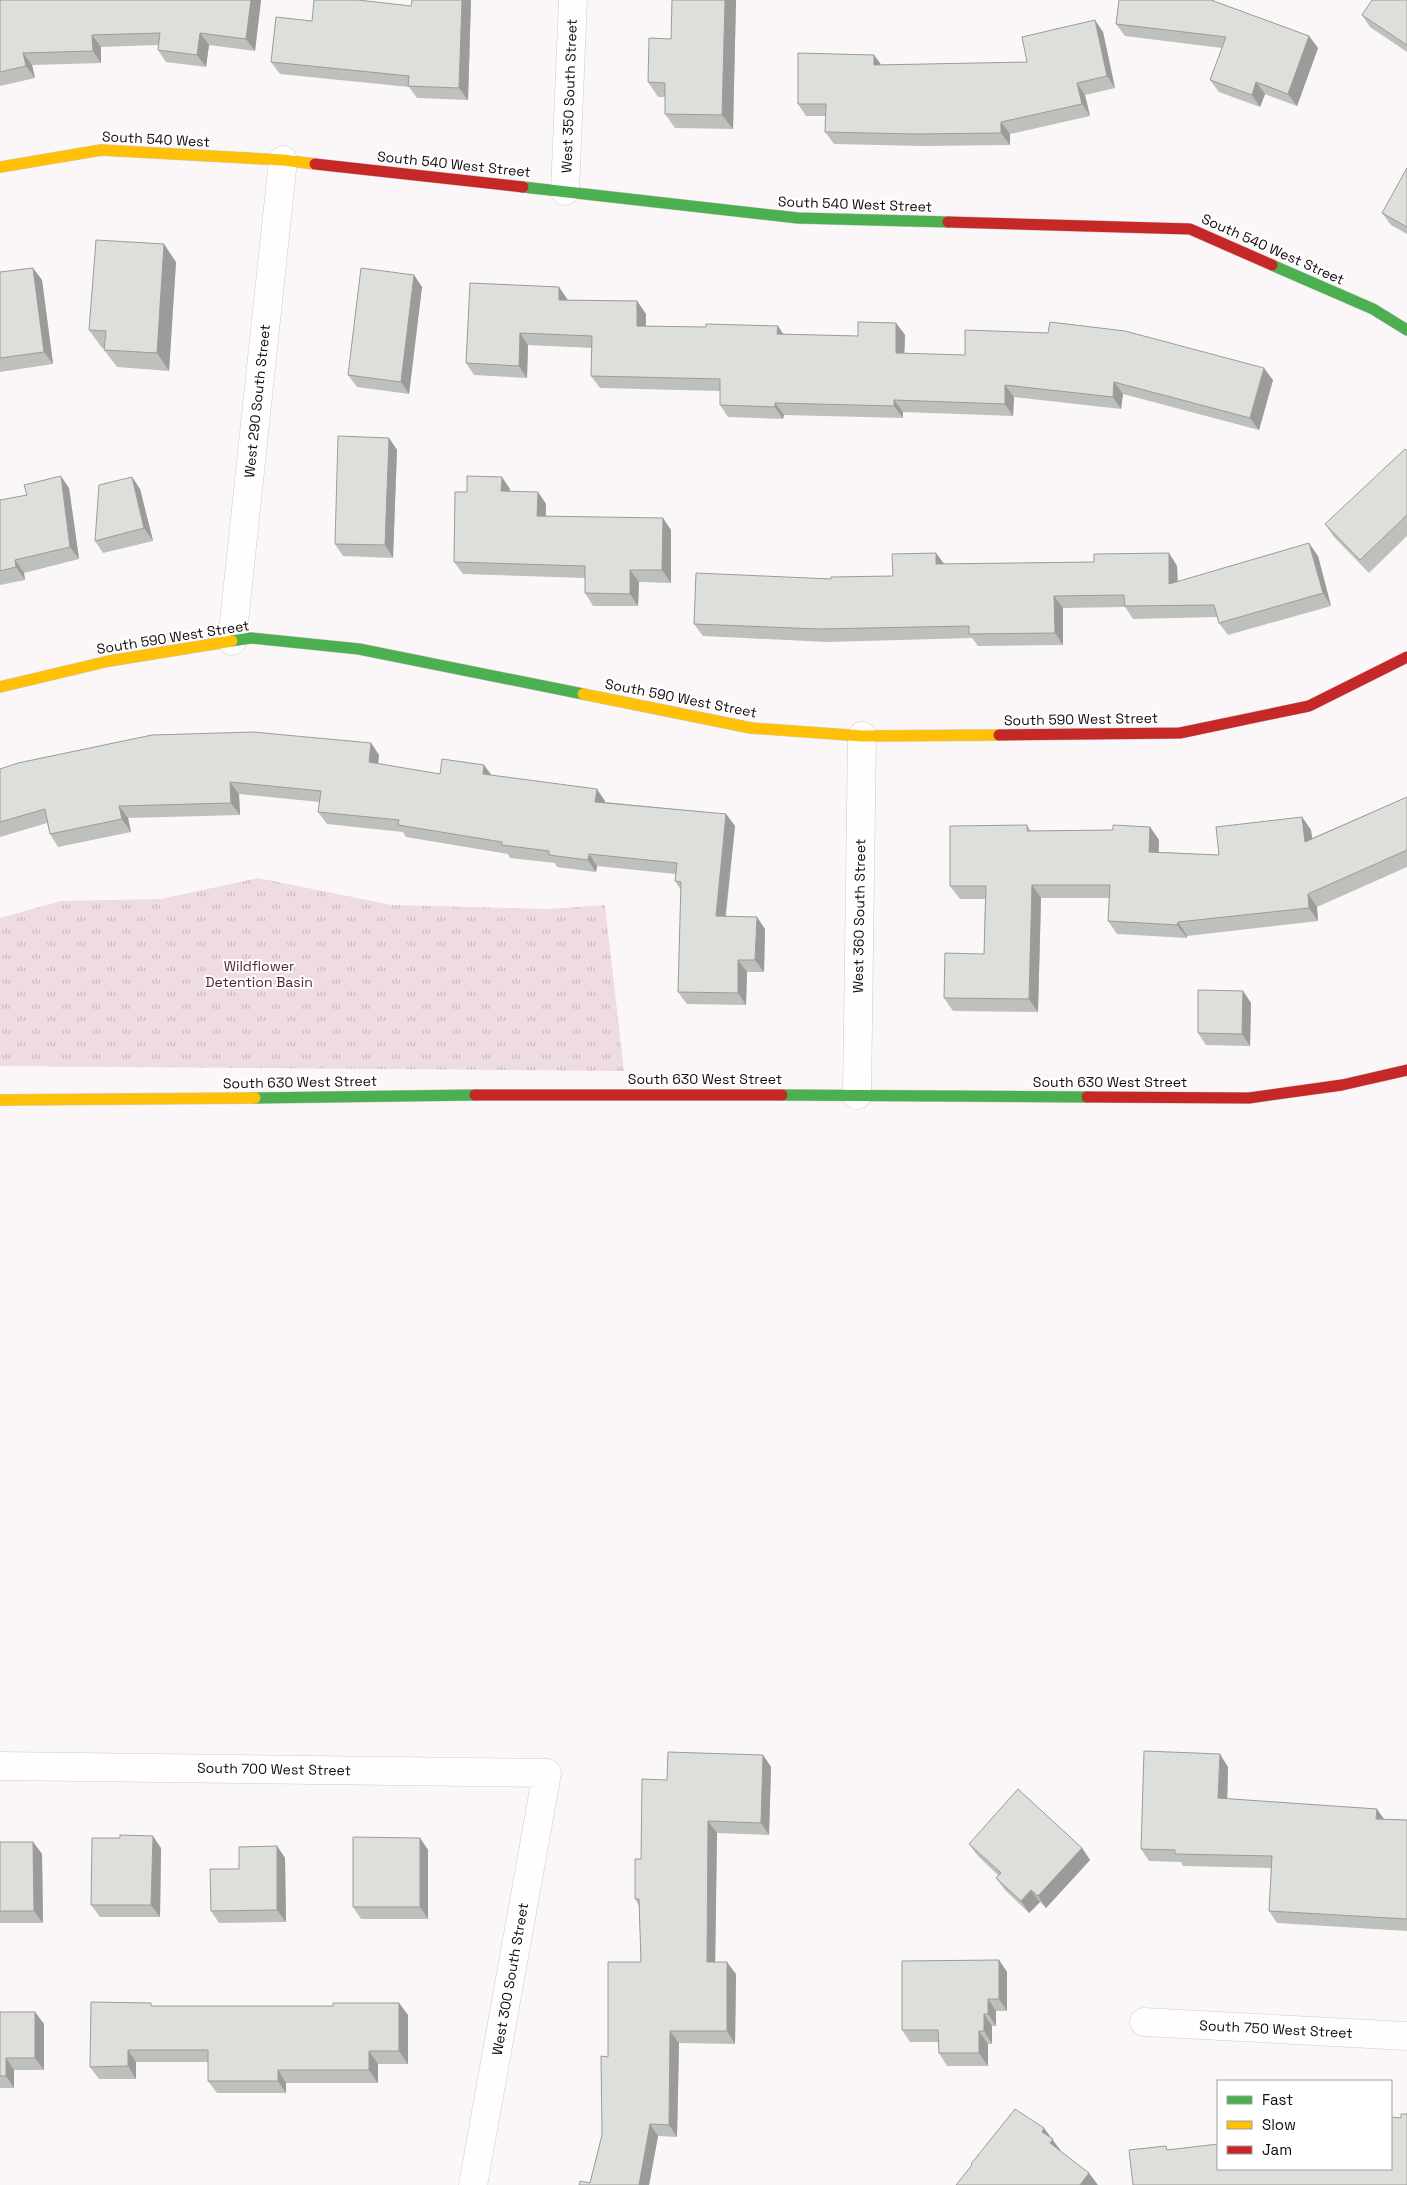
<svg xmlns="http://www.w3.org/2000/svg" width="1407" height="2185" viewBox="0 0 1407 2185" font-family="'Space Grotesk',sans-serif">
<defs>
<pattern id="grass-tufts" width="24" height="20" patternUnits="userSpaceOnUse" patternTransform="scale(1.25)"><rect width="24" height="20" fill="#eedce2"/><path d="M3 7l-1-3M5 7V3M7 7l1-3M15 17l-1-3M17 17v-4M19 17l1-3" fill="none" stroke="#cbbbc1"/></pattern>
</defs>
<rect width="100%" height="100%" fill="#fbf7f9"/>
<path fill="url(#grass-tufts)" d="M 258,878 L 392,905 L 548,909 L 605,905 L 624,1071 L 0,1066 L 0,918 L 61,901 L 161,899 Z"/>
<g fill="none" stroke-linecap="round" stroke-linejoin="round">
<g stroke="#d1c9cc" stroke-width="29">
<path id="street" d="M 565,191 L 573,0
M 232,641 L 283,160
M 857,1095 L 862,736
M 0,1766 L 547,1773 L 473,2185
M 1144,2022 L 1407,2036"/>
</g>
<g stroke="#d1c9cc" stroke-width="12">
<path id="fast" d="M 523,187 L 798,218 L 948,222
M 1272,265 L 1373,309 L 1407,330
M 232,641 L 251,638 L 359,649 L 583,694
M 782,1095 L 1087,1097
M 255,1098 L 475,1095"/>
</g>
<g stroke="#d1c9cc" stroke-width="12">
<path id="slow" d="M 0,167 L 101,150 L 283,160 L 315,164
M 0,687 L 109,661 L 232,641
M 583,694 L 751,728 L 862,736 L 999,735
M 0,1100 L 255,1098"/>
</g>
<g stroke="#d1c9cc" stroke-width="12">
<path id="jam" d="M 315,164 L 523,187
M 948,222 L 1190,229 L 1272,265
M 999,735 L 1180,733 L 1309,706 L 1407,657
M 475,1095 L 782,1095
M 1087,1097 L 1249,1098 L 1342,1085 L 1407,1070"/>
</g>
<use href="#street" stroke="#fefefe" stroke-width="28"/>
<use href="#fast" stroke="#4caf50" stroke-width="11"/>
<use href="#slow" stroke="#ffc107" stroke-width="11"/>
<use href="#jam" stroke="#c62828" stroke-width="11"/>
</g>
<path fill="#bec0bb" d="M 0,0 L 261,0 L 255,51 L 209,45 L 206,67 L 166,62 L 158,50 L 158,45 L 101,47 L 101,63 L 32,65 L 35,78 L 0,86 Z
M 412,0 L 471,0 L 468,100 L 417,98 L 409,87 L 280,74 L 271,62 L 312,21 L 411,6 Z
M 672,0 L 736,0 L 733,129 L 675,128 L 665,114 L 665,97 L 658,97 L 648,82 L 671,39 Z
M 1119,0 L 1214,0 L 1214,1 L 1309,36 L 1318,48 L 1297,106 L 1265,94 L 1260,107 L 1219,92 L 1210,80 L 1222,48 L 1125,36 L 1116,24 Z
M 1407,0 L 1407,52 L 1370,27 L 1362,15 Z
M 1103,32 L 1115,88 L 1085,95 L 1090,116 L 1010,134 L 1010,145 L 923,146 L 834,144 L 825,132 L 826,116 L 806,116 L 798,104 L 874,55 L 881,65 L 1027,62 Z
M 1407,168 L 1407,234 L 1391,225 L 1382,213 Z
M 176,262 L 169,371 L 117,367 L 104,350 L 105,348 L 102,348 L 89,330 Z
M 33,268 L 42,280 L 53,364 L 0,372 L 0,272 Z
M 414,275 L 422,287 L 409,394 L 357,387 L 348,375 Z
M 568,300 L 637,301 L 646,314 L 646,326 L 783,334 L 858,336 L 896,323 L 905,335 L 904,353 L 1273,380 L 1259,430 L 1123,394 L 1121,409 L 1014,397 L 1013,416 L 903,412 L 903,418 L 784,415 L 783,419 L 728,417 L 720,405 L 720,391 L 600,388 L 591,376 L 592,348 L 528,345 L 527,378 L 474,375 L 466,363 Z
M 389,438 L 397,450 L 393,558 L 343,556 L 335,544 Z
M 1407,451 L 1407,536 L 1369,573 L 1334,537 L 1325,524 Z
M 132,477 L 140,489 L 153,541 L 103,553 L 95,541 Z
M 69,488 L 79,559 L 24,573 L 25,580 L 0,585 L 0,500 Z
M 510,489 L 510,492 L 538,492 L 546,504 L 546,516 L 671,530 L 671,583 L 639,582 L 638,606 L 593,606 L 585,593 L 585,578 L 463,574 L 454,562 L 467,492 Z
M 1169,553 L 1177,566 L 1178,582 L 1318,556 L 1331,606 L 1228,635 L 1219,623 L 1217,617 L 1133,619 L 1125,607 L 1063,608 L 1063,645 L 978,646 L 972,638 L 827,642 L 703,636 L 694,624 L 831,579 L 893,576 L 944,564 L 1094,562 Z
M 371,743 L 379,755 L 378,764 L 440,774 L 484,765 L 491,775 L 605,801 L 605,802 L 726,814 L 735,826 L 726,916 L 765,929 L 764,972 L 747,972 L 746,1005 L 687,1004 L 678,992 L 681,890 L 675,881 L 676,874 L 597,866 L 596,872 L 557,867 L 555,863 L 510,858 L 508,854 L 406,837 L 403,832 L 327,824 L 318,812 L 320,802 L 239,794 L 240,815 L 128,818 L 131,832 L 58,847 L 50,834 L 47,823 L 0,837 L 0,769 Z
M 1407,797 L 1407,867 L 1317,907 L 1318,921 L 1187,936 L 1187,938 L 1117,934 L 1108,921 L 1109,898 L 1041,898 L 1038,1012 L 953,1011 L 944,998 L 984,954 L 985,899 L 960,899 L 950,886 L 1027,825 L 1031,831 L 1113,830 L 1150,827 L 1159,840 L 1159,852 L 1219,855 L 1302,817 L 1311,830 L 1312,838 Z
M 1243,991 L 1251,1003 L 1250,1046 L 1206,1045 L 1198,1033 Z
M 763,1755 L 771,1767 L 769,1835 L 717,1833 L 715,1962 L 736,1974 L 735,2044 L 679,2043 L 677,2137 L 658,2136 L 649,2185 L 579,2185 L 590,2183 L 602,2135 L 608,2057 L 641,1962 L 639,1906 L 635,1899 L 641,1859 L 667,1780 Z
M 1228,1767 L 1227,1799 L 1377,1809 L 1384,1819 L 1407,1820 L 1407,1931 L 1277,1923 L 1269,1911 L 1271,1868 L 1183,1866 L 1181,1862 L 1149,1861 L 1141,1849 Z
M 420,1838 L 428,1850 L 428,1919 L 361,1919 L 353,1907 Z
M 0,1842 L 33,1842 L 42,1854 L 43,1923 L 0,1923 Z
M 969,1844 L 1082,1848 L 1090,1860 L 1046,1908 L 1040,1902 L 1029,1913 L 1005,1890 L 996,1878 L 998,1875 L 978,1856 Z
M 277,1846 L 285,1858 L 286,1922 L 219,1923 L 211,1911 L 239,1869 Z
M 161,1848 L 160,1917 L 100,1917 L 91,1905 Z
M 999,1960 L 1007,1972 L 1007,2011 L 996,2011 L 996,2026 L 992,2026 L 992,2044 L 988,2044 L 988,2066 L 947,2066 L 939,2053 L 938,2042 L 910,2042 L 902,2030 Z
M 399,2003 L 408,2015 L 408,2064 L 378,2064 L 378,2083 L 286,2083 L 286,2093 L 217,2093 L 208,2081 L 208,2062 L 136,2062 L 136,2079 L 99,2079 L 90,2067 L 154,2006 L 333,2006 Z
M 0,2012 L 35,2012 L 44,2024 L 44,2070 L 14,2070 L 14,2088 L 0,2088 Z"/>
<path fill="#9b9c99" d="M 251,0 L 261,0 L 255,51 L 246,39 Z
M 462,0 L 471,0 L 468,100 L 459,88 Z
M 725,0 L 736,0 L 733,129 L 722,115 Z
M 1095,20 L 1103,32 L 1115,88 L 1107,76 Z
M 200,33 L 209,45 L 206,67 L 197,55 Z
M 92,35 L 101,47 L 101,63 L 93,51 Z
M 1309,36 L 1318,48 L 1297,106 L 1288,94 Z
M 23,53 L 32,65 L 35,78 L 26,66 Z
M 874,55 L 883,67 L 874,65 Z
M 1256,82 L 1265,94 L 1260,107 L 1252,95 Z
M 1077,83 L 1085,95 L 1090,116 L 1082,104 Z
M 1001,122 L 1010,134 L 1010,145 L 1001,133 Z
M 164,244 L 176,262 L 169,371 L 157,353 Z
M 33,268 L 42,280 L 53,364 L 44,352 Z
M 414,275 L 422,287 L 409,394 L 401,382 Z
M 559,287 L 568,300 L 559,300 Z
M 637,301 L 646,314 L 645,338 L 637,326 Z
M 896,323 L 905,335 L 904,365 L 896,353 Z
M 778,326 L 786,338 L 777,334 Z
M 520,333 L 528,345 L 527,378 L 519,366 Z
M 1264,368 L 1273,380 L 1259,430 L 1250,418 Z
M 1114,382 L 1123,394 L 1121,409 L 1113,397 Z
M 1005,385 L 1014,397 L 1013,416 L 1005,404 Z
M 894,400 L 903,412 L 903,418 L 894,406 Z
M 775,403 L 784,415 L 783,419 L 775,407 Z
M 389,438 L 397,450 L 393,558 L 385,545 Z
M 61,476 L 69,488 L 79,559 L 70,547 Z
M 132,477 L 140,489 L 153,541 L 144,528 Z
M 502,477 L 510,489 L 510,503 L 501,491 Z
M 538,492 L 546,504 L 545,528 L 537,516 Z
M 663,518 L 671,530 L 671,583 L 662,570 Z
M 1309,543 L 1318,556 L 1331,606 L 1323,593 Z
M 936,553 L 945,565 L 936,564 Z
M 1169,553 L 1177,566 L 1178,596 L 1169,584 Z
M 15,560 L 24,573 L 25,580 L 16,567 Z
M 630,570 L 639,582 L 638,606 L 630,594 Z
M 1054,596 L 1063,608 L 1063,645 L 1055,633 Z
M 371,743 L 379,755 L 377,774 L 369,762 Z
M 484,765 L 493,777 L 483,774 Z
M 230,782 L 239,794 L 240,815 L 231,803 Z
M 597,789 L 605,801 L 604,814 L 595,802 Z
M 119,806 L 128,818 L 131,832 L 122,819 Z
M 726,814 L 735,826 L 724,928 L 716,916 Z
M 1302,817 L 1311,830 L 1314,855 L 1305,842 Z
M 1150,827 L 1159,840 L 1158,865 L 1149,852 Z
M 589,854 L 597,866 L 596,872 L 588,860 Z
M 1032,885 L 1041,898 L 1038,1012 L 1029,999 Z
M 1308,894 L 1317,907 L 1318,921 L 1309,908 Z
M 757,917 L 765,929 L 764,972 L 755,960 Z
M 1178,922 L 1187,936 L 1187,938 L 1177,925 Z
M 738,960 L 747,972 L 746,1005 L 738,993 Z
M 1243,991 L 1251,1003 L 1250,1046 L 1242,1034 Z
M 1220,1754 L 1228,1767 L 1227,1810 L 1218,1798 Z
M 763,1755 L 771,1767 L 769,1835 L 761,1823 Z
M 1377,1809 L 1385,1821 L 1376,1819 Z
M 708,1821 L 717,1833 L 715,1974 L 707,1962 Z
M 153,1836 L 161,1848 L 160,1917 L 151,1905 Z
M 420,1838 L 428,1850 L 428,1919 L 420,1907 Z
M 33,1842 L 42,1854 L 43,1923 L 34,1911 Z
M 277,1846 L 285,1858 L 286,1922 L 277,1910 Z
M 1082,1848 L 1090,1860 L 1046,1908 L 1038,1896 Z
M 1031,1890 L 1040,1902 L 1029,1913 L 1021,1901 Z
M 999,1960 L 1007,1972 L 1007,2011 L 999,1999 Z
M 727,1962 L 736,1974 L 735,2044 L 727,2031 Z
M 988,1999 L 996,2011 L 996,2026 L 988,2014 Z
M 399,2003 L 408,2015 L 408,2064 L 399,2051 Z
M 35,2012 L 44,2024 L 44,2070 L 35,2058 Z
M 984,2014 L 992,2026 L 992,2044 L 984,2031 Z
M 670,2031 L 679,2043 L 677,2137 L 669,2125 Z
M 979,2031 L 988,2044 L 988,2066 L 979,2053 Z
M 128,2050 L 136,2062 L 136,2079 L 128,2066 Z
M 369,2051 L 378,2064 L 378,2083 L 369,2070 Z
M 6,2058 L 14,2070 L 14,2088 L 6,2076 Z
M 278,2070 L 286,2083 L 286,2093 L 278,2081 Z
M 650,2124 L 658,2136 L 649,2185 L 639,2185 Z
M 1044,2128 L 1061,2151 L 1059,2155 L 1042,2132 Z
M 1089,2173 L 1098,2185 L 1080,2185 Z"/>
<path fill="#dddfda" stroke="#9b9c99" d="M 0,0 L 251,0 L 246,39 L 200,33 L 197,55 L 158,50 L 160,33 L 92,35 L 93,51 L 23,53 L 26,66 L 0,72 Z
M 314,0 L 358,0 L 411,6 L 412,0 L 462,0 L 459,88 L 408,86 L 409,76 L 271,62 L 276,17 L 312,21 Z
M 672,0 L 725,0 L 722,115 L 665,114 L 665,83 L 648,82 L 649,38 L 671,39 Z
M 1119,0 L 1211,0 L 1309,36 L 1288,94 L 1256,82 L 1252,95 L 1210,80 L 1226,37 L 1116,24 Z
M 1372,0 L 1407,0 L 1407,45 L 1362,15 Z
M 1095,20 L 1107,76 L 1077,83 L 1082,104 L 1001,122 L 1001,133 L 915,134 L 825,132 L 826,104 L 798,104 L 798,53 L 874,55 L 874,65 L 1027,62 L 1022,37 Z
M 1407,168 L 1407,227 L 1382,213 Z
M 96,240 L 164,244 L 157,353 L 104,350 L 106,331 L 89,330 Z
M 33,268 L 44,352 L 0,358 L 0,272 Z
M 361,268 L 414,275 L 401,382 L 348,375 Z
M 470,283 L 559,287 L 559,300 L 637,301 L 637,326 L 706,327 L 706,324 L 778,326 L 777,334 L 858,336 L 858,322 L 896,323 L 896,353 L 965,355 L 965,330 L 1048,333 L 1050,322 L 1125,331 L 1264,368 L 1250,418 L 1114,382 L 1113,397 L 1005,385 L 1005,404 L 894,400 L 894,406 L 775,403 L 775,407 L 720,405 L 720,379 L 591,376 L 592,336 L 520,333 L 519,366 L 466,363 Z
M 338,436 L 389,438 L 385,545 L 335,544 Z
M 1405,449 L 1407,451 L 1407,515 L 1360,560 L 1325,524 Z
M 61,476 L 70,547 L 15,560 L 16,567 L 0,571 L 0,500 L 27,495 L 24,485 Z
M 467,476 L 502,477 L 501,491 L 538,492 L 537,516 L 663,518 L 662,570 L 630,570 L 630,594 L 585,593 L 585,566 L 454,562 L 455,492 L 467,492 Z
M 132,477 L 144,528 L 95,541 L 99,485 Z
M 1309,543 L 1323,593 L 1219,623 L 1214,605 L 1125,606 L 1124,595 L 1054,596 L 1055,633 L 969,634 L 969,626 L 819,629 L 694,624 L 696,573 L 831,579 L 831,577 L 893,576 L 892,554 L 936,553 L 936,564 L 1094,562 L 1094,554 L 1169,553 L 1169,584 Z
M 253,732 L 371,743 L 369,762 L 440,774 L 442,759 L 484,765 L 483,774 L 597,789 L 595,802 L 726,814 L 716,916 L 757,917 L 755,960 L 738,960 L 738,993 L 678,992 L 681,882 L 675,881 L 677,863 L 589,854 L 588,860 L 549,855 L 549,851 L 502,845 L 502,842 L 398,825 L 399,820 L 318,812 L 321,791 L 230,782 L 231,803 L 119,806 L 122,819 L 50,834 L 45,809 L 0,822 L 0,769 L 18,763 L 152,735 Z
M 1407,797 L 1407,850 L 1308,894 L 1309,908 L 1178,922 L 1177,925 L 1108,921 L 1110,885 L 1032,885 L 1029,999 L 944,998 L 945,953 L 984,954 L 986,886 L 950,886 L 950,826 L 1027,825 L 1027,831 L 1113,830 L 1113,825 L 1150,827 L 1149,852 L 1219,855 L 1216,827 L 1302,817 L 1305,842 Z
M 1198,990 L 1243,991 L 1242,1034 L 1198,1033 Z
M 1144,1751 L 1220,1754 L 1218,1798 L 1377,1809 L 1376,1819 L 1407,1820 L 1407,1919 L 1269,1911 L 1272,1856 L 1175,1854 L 1175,1850 L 1141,1849 Z
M 668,1752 L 763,1755 L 761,1823 L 708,1821 L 707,1962 L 727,1962 L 727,2031 L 670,2031 L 669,2125 L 650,2124 L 639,2185 L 579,2185 L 580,2181 L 590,2183 L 602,2135 L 601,2056 L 608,2057 L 608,1962 L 641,1962 L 639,1899 L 635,1899 L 635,1859 L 641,1859 L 642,1779 L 667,1780 Z
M 1018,1789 L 1082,1848 L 1038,1896 L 1031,1890 L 1021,1901 L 996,1878 L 1001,1873 L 969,1844 Z
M 120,1835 L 153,1836 L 151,1905 L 91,1905 L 92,1838 L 120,1838 Z
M 353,1837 L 420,1838 L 420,1907 L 353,1907 Z
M 0,1842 L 33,1842 L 34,1911 L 0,1911 Z
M 277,1846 L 277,1910 L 211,1911 L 210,1869 L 239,1869 L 239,1847 Z
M 999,1960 L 999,1999 L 988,1999 L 988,2014 L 984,2014 L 984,2031 L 979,2031 L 979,2053 L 939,2053 L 938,2030 L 902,2030 L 902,1961 Z
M 91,2002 L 151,2003 L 151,2006 L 333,2006 L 333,2003 L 399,2003 L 399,2051 L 369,2051 L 369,2070 L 278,2070 L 278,2081 L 208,2081 L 208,2050 L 128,2050 L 128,2066 L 90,2067 Z
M 0,2012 L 35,2012 L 35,2058 L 6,2058 L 6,2076 L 0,2076 Z
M 1015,2109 L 1044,2128 L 1042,2132 L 1053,2139 L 1050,2143 L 1089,2173 L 1080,2185 L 956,2185 L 972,2165 L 971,2164 Z
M 1401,2114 L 1407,2114 L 1407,2185 L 1133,2185 L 1129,2150 L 1166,2146 L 1167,2150 L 1218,2144 L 1218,2169 L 1391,2169 L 1391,2117 L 1401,2118 Z"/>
<g text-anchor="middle" stroke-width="4" stroke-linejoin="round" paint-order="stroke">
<g font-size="14" fill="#13090d" stroke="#fff">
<text transform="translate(569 96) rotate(-88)" y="5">West 350 South Street</text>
<text transform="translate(156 139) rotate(3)" y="5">South 540 West</text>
<text transform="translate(454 164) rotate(6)" y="5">South 540 West Street</text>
<text transform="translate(855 204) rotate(2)" y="5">South 540 West Street</text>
<text transform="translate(1273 249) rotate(24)" y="5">South 540 West Street</text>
<text transform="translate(257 401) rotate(-84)" y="5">West 290 South Street</text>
<text transform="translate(173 637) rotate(-9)" y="5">South 590 West Street</text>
<text transform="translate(681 698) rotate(11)" y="5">South 590 West Street</text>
<text transform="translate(1081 719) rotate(-1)" y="5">South 590 West Street</text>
<text transform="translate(859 916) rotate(-89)" y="5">West 360 South Street</text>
<text x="705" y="1084">South 630 West Street</text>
<text transform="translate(300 1082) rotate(-1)" y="5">South 630 West Street</text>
<text x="1110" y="1087">South 630 West Street</text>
<text transform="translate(274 1769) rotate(1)" y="5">South 700 West Street</text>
<text transform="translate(510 1979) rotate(-80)" y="5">West 300 South Street</text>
<text transform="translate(1276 2029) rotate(3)" y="5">South 750 West Street</text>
</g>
<g font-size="14" fill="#522338" stroke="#fff">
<text x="259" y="971">Wildflower<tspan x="259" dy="16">Detention Basin</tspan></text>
</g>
</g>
<rect x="1217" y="2080" width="175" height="90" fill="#ffffff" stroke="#a19d9e"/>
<rect x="1227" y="2096" width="25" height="8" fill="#4caf50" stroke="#a19d9e"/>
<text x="1262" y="2105" font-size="15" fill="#13090d">Fast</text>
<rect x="1227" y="2121" width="25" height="8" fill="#ffc107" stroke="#a19d9e"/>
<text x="1262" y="2130" font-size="15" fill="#13090d">Slow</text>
<rect x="1227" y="2146" width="25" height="8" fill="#c62828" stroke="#a19d9e"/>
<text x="1262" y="2155" font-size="15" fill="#13090d">Jam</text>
</svg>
